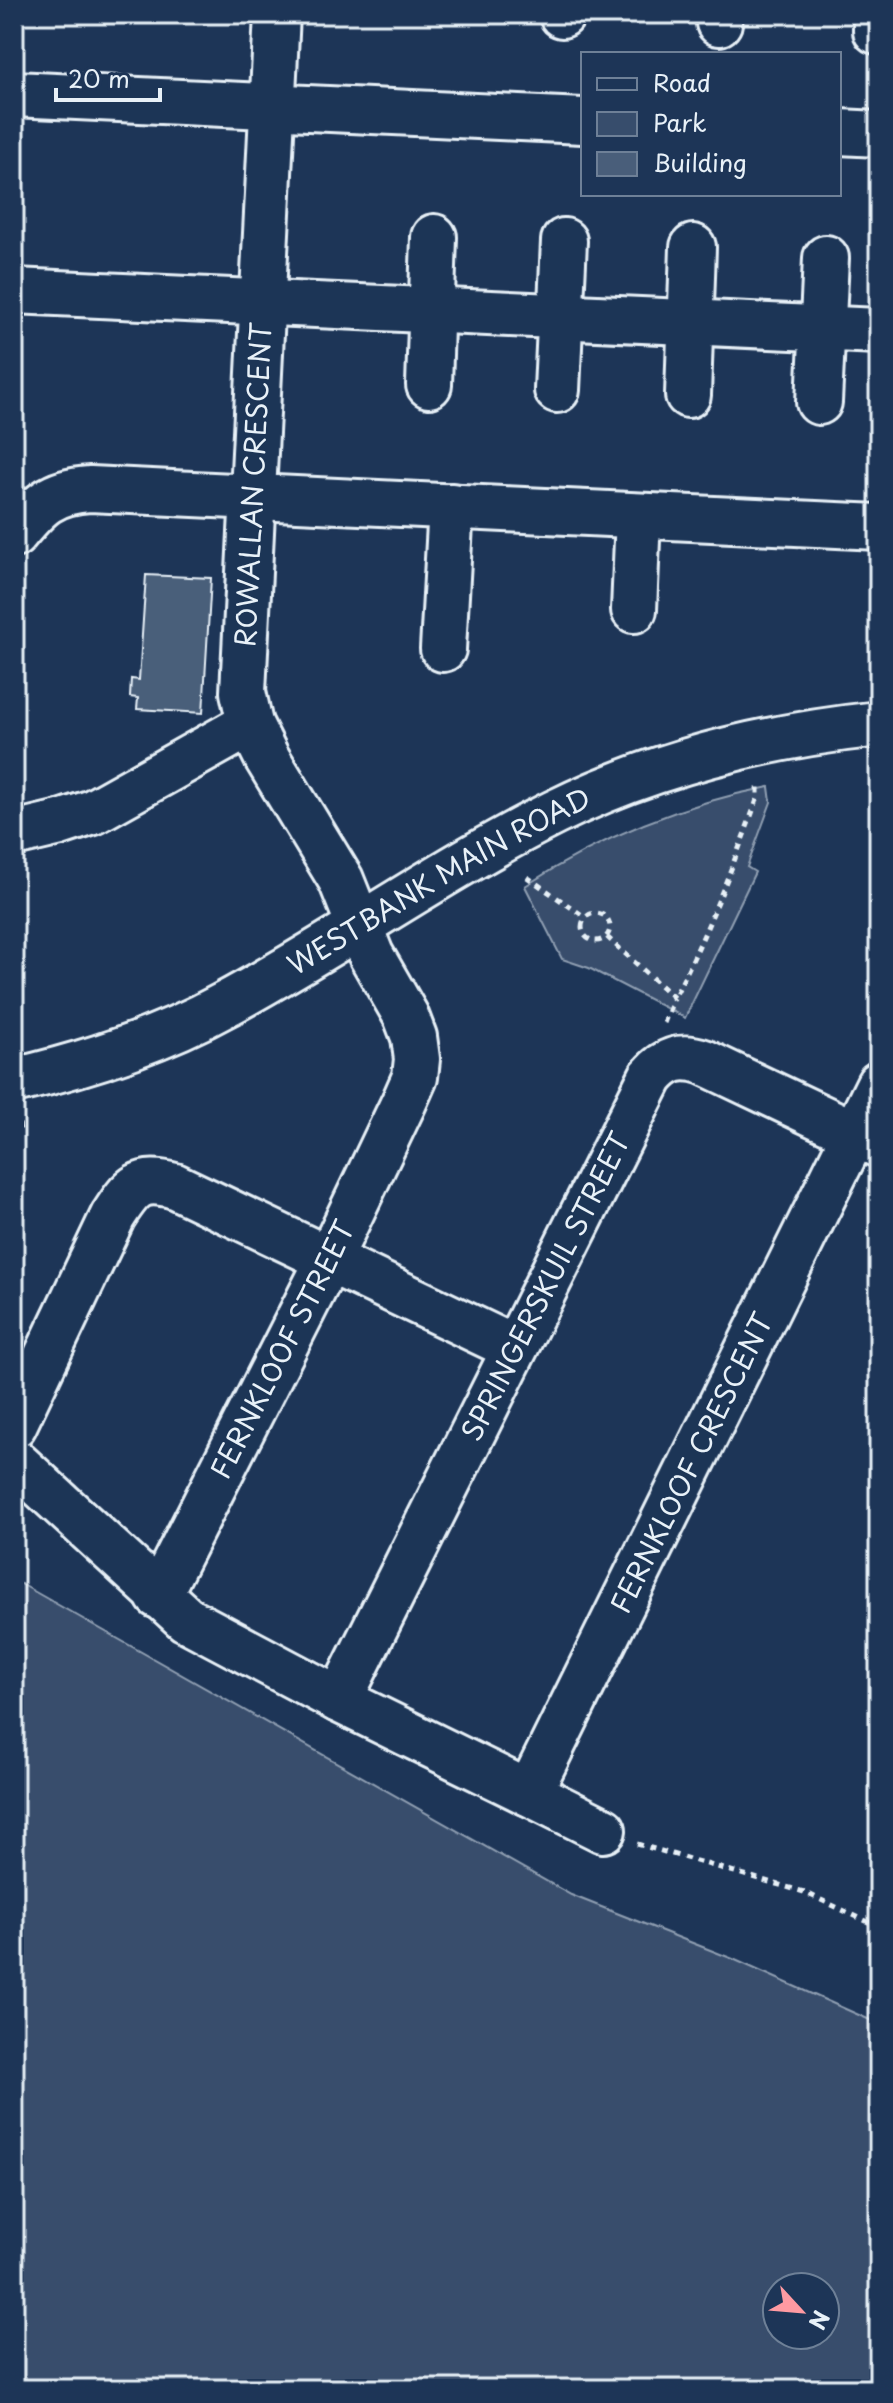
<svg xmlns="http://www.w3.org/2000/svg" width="893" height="2403" viewBox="0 0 893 2403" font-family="'Playpen Sans',sans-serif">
<rect width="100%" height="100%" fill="#1d3557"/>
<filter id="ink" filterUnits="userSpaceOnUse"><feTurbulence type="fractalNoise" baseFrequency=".0125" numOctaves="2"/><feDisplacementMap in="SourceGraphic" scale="16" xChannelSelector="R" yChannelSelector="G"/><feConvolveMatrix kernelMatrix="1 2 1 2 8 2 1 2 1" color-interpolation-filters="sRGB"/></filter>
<g filter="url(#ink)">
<path fill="#374d6c" stroke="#909fb2" stroke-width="2" fill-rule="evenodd" d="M 769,787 L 771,802 L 747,867 L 755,872 L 685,1018 L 589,968 L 562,959 L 525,886 C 601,837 680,804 769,787 Z
M 14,1580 L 571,1895 L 733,1959 L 879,2024 L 879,2389 L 14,2389 ZM 777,2287 L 825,2287 L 825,2335 L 777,2335 Z"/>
<path fill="#495e7a" stroke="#e8f1f8" stroke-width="2" d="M 146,575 L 211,578 L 203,713 L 137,709 L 138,698 L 130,697 L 131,679 L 139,680 Z"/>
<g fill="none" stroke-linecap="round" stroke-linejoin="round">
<g stroke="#e8f1f8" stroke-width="50">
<g id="minor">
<path d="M 876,14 L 876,31"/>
<path d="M 562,15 L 562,14"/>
<path d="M 719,23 L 720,14"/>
<path d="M 14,94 L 583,121"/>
<path d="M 839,132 L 879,134"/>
<path d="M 14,291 L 879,331"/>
<path d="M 429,385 L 434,237"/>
<path d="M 557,390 L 564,241"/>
<path d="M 688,395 L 693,247"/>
<path d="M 819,402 L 826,258"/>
<path d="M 14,535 C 38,506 51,491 90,489 L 879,527"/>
<path d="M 634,610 L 638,516"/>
<path d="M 443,649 L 451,506"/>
<path d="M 14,834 L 60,823 L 93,812 L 250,724"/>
<path id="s1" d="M 14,1081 C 86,1064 159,1041 224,1005 C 336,945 440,870 554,813 C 656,762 766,736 879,724"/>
<path d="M 14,1425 L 113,1216 C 132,1187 139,1176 175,1186 L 514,1348"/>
<path id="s2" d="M 14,1461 L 186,1619 L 339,1700 L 529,1793 L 879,1084"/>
<path id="s3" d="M 158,1596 L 329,1259 L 404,1102 L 415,1077 L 417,1059 L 414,1037 L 406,1016 L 371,955 L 341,880 L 267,758 L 250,724 L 243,692 L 277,14"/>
<path id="s4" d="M 339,1700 L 651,1077 C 666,1059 681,1054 704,1062 L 879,1145"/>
<path d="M 529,1793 L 603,1830"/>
</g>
</g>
<path stroke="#e8f1f8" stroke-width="5" stroke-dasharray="6 6" stroke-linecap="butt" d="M 527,877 L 585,917
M582 927a14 14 0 1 1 28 0a14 14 0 1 1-28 0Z
M 607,937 L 674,998 C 707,933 733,866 758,797 L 758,784
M 664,1023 L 674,998
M 14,1140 L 20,1130 L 19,1123
M 637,1844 L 804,1892 L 879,1927"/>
<use href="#minor" stroke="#1d3557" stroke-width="44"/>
</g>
</g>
<g text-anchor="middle" stroke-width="6" stroke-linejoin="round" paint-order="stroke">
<g font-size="28" fill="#e8f1f8" stroke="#1d3557">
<text dy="10" stroke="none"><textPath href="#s3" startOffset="1214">ROWALLAN CRESCENT</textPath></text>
<text dy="10" stroke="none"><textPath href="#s1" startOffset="472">WESTBANK MAIN ROAD</textPath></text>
<text dy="10" stroke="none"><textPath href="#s4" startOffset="462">SPRINGERSKUIL STREET</textPath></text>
<text dy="10" stroke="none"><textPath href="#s3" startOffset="276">FERNKLOOF STREET</textPath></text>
<text dy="10" stroke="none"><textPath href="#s2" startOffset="986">FERNKLOOF CRESCENT</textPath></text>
</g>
</g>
<rect width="893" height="2403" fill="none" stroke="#1d3557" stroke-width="48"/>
<rect x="24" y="24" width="845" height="2355" fill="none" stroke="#e8f1f8" stroke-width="3" filter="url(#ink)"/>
<rect x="581" y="52" width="260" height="144" fill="#1d3557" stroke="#6e8097" stroke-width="2"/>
<rect x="597" y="78" width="40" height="12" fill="#1d3557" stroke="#6e8097" stroke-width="2"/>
<text x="653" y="92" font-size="24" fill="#e8f1f8">Road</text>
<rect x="597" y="112" width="40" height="24" fill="#374d6c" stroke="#6e8097" stroke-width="2"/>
<text x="653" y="132" font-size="24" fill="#e8f1f8">Park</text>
<rect x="597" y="152" width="40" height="24" fill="#495e7a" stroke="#6e8097" stroke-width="2"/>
<text x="653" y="172" font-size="24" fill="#e8f1f8">Building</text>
<g transform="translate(801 2311) rotate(116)"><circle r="38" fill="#1d3557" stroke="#6e8097" stroke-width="2"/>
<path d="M0-6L14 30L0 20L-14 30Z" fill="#ff9aa2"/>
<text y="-12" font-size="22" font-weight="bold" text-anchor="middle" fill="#e8f1f8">N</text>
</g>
<path d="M56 88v12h104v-12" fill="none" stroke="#e8f1f8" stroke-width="4"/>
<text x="68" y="88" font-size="24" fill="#e8f1f8" stroke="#1d3557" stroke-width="6" paint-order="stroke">20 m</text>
</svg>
